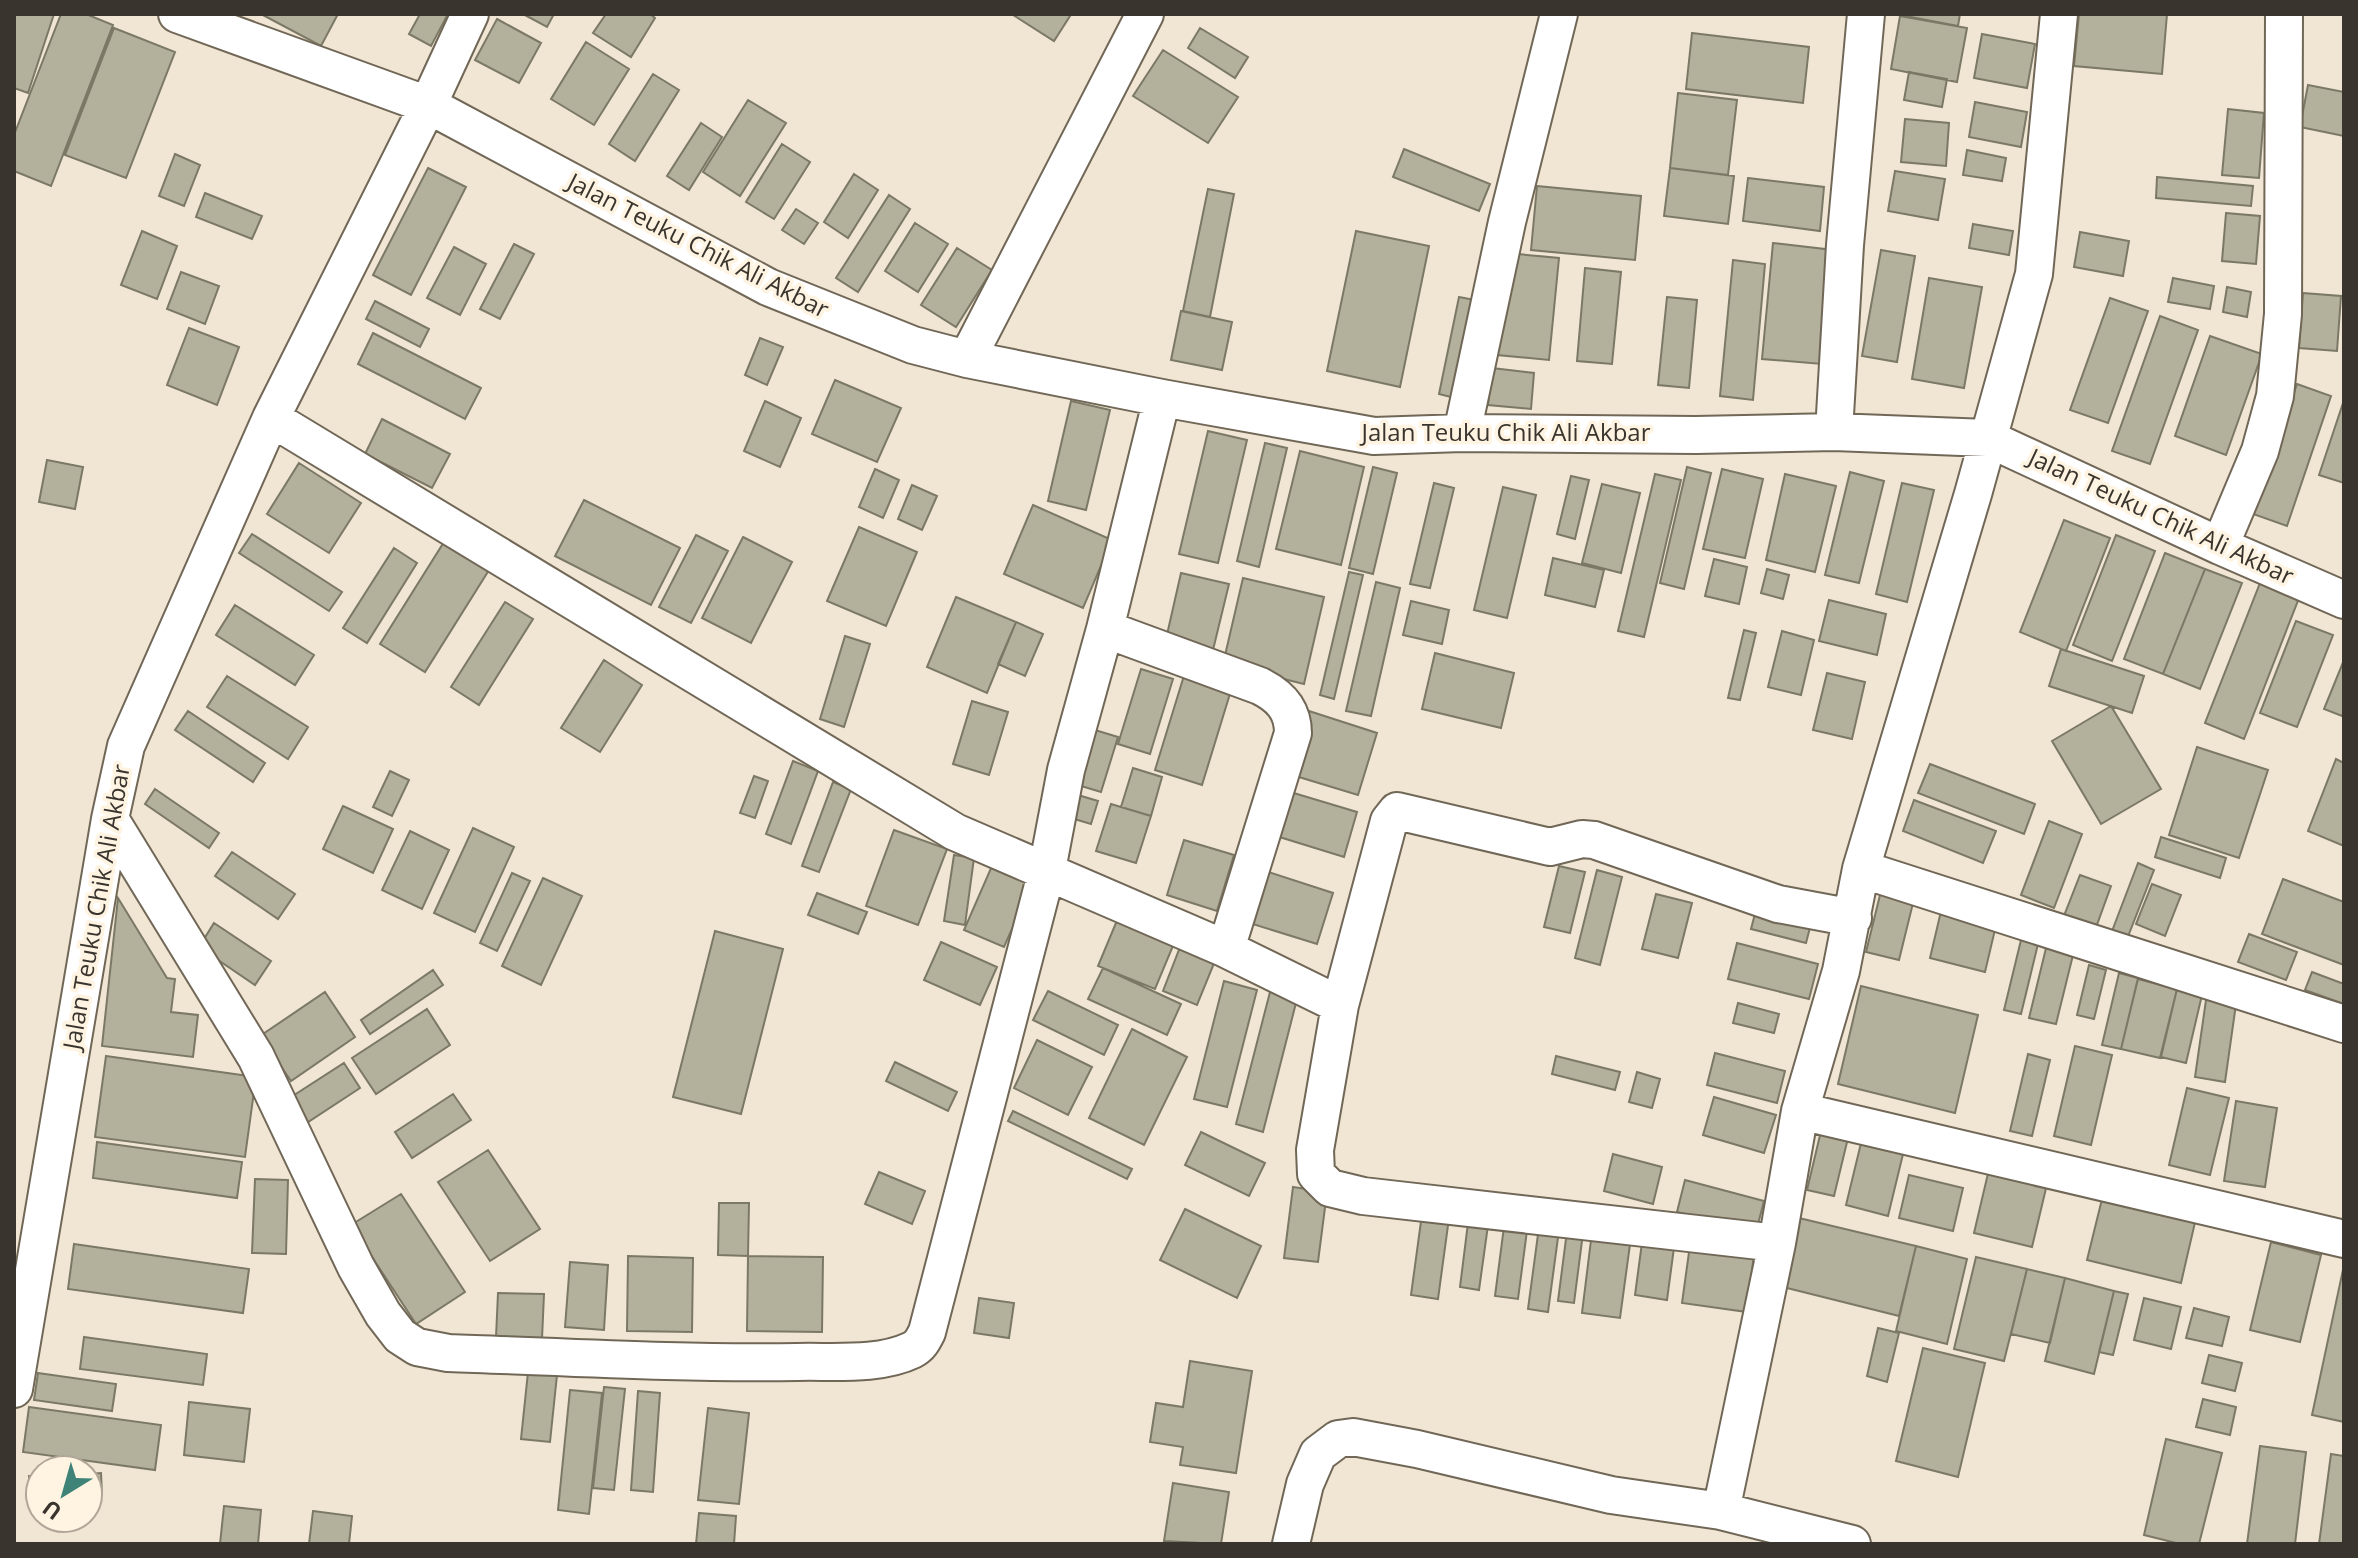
<svg xmlns="http://www.w3.org/2000/svg" width="2358" height="1558" viewBox="0 0 2358 1558" font-family="'Open Sans',sans-serif">
<rect width="100%" height="100%" fill="#f1e6d4"/>
<path fill="#b3b09c" stroke="#7b7966" stroke-width="2" d="M 14,14 L 54,14 L 28,93 L 14,88 Z
M 61,14 L 86,14 L 113,25 L 51,186 L 14,171 L 14,135 Z
M 261,14 L 338,14 L 321,46 Z
M 420,14 L 448,14 L 431,46 L 409,34 Z
M 523,14 L 554,14 L 547,27 Z
M 606,14 L 650,14 L 655,18 L 631,57 L 593,33 Z
M 1067,14 L 1070,16 L 1054,41 L 1013,15 Z
M 1895,14 L 1960,14 L 1958,26 Z
M 2079,14 L 2167,14 L 2162,74 L 2074,66 Z
M 1900,16 L 1967,28 L 1957,82 L 1891,69 Z
M 497,19 L 541,43 L 519,83 L 475,60 Z
M 114,28 L 175,52 L 126,178 L 65,155 Z
M 1200,28 L 1248,57 L 1235,78 L 1188,48 Z
M 1692,33 L 1809,47 L 1803,103 L 1686,89 Z
M 1982,34 L 2035,44 L 2027,88 L 1974,78 Z
M 586,42 L 629,69 L 594,125 L 551,99 Z
M 1163,50 L 1238,97 L 1208,143 L 1133,96 Z
M 1909,72 L 1947,79 L 1942,107 L 1904,100 Z
M 653,74 L 679,90 L 635,161 L 609,144 Z
M 2308,85 L 2344,92 L 2344,136 L 2300,127 Z
M 1678,93 L 1737,100 L 1728,175 L 1670,168 Z
M 748,100 L 786,123 L 740,196 L 703,172 Z
M 1975,102 L 2027,112 L 2021,147 L 1969,137 Z
M 2228,109 L 2264,113 L 2259,178 L 2222,175 Z
M 1905,119 L 1949,123 L 1946,166 L 1901,162 Z
M 701,123 L 722,137 L 689,190 L 667,176 Z
M 782,144 L 810,162 L 774,219 L 746,202 Z
M 1404,149 L 1490,184 L 1479,211 L 1393,177 Z
M 1967,150 L 2006,158 L 2002,181 L 1963,175 Z
M 175,154 L 200,165 L 184,206 L 159,196 Z
M 428,168 L 466,187 L 411,295 L 373,275 Z
M 1670,168 L 1734,176 L 1728,224 L 1664,216 Z
M 1895,171 L 1945,179 L 1938,220 L 1888,211 Z
M 854,174 L 878,190 L 848,238 L 824,222 Z
M 2157,177 L 2253,186 L 2251,206 L 2156,198 Z
M 1748,178 L 1824,187 L 1820,231 L 1743,221 Z
M 1537,186 L 1641,196 L 1635,260 L 1531,250 Z
M 1208,189 L 1234,194 L 1210,317 L 1183,311 Z
M 205,193 L 262,216 L 252,239 L 196,217 Z
M 889,195 L 910,209 L 858,292 L 836,278 Z
M 796,209 L 818,223 L 804,244 L 782,230 Z
M 2226,213 L 2260,216 L 2256,264 L 2222,261 Z
M 915,223 L 948,244 L 918,292 L 885,271 Z
M 1973,224 L 2013,231 L 2009,255 L 1969,248 Z
M 142,231 L 177,246 L 157,299 L 121,285 Z
M 1356,231 L 1429,246 L 1400,387 L 1327,371 Z
M 2080,232 L 2129,241 L 2123,276 L 2074,267 Z
M 1773,243 L 1833,250 L 1822,364 L 1762,359 Z
M 514,244 L 534,254 L 500,319 L 480,309 Z
M 454,247 L 486,264 L 460,315 L 427,298 Z
M 957,248 L 992,270 L 956,327 L 921,305 Z
M 1881,250 L 1915,256 L 1897,362 L 1862,356 Z
M 1507,253 L 1559,258 L 1549,360 L 1497,355 Z
M 1733,260 L 1765,264 L 1753,400 L 1720,396 Z
M 1585,268 L 1621,272 L 1612,364 L 1577,361 Z
M 181,272 L 219,286 L 205,324 L 167,309 Z
M 1929,278 L 1982,287 L 1964,388 L 1912,379 Z
M 2173,278 L 2214,286 L 2210,309 L 2168,302 Z
M 2227,287 L 2251,292 L 2247,317 L 2223,312 Z
M 2303,293 L 2341,296 L 2337,351 L 2299,348 Z
M 1459,297 L 1475,300 L 1455,398 L 1439,394 Z
M 1667,297 L 1697,300 L 1689,388 L 1658,385 Z
M 2110,298 L 2148,311 L 2108,423 L 2070,410 Z
M 375,301 L 429,329 L 420,347 L 366,319 Z
M 1181,311 L 1232,322 L 1222,370 L 1171,360 Z
M 2160,316 L 2198,330 L 2150,464 L 2112,451 Z
M 189,328 L 239,347 L 217,405 L 167,385 Z
M 373,333 L 481,388 L 465,419 L 358,364 Z
M 2210,336 L 2262,354 L 2226,455 L 2175,436 Z
M 760,338 L 783,347 L 767,385 L 745,375 Z
M 1492,368 L 1534,373 L 1531,409 L 1488,405 Z
M 835,380 L 901,408 L 877,462 L 812,434 Z
M 2297,384 L 2331,396 L 2287,526 L 2253,514 Z
M 2344,400 L 2344,483 L 2319,475 Z
M 765,401 L 801,418 L 780,467 L 744,451 Z
M 1071,401 L 1110,410 L 1086,510 L 1048,501 Z
M 382,419 L 450,454 L 432,488 L 365,454 Z
M 1208,431 L 1247,440 L 1218,563 L 1179,554 Z
M 1265,443 L 1287,448 L 1259,567 L 1237,561 Z
M 1300,451 L 1364,467 L 1341,565 L 1276,549 Z
M 47,460 L 83,467 L 75,509 L 39,502 Z
M 299,463 L 361,503 L 329,553 L 267,514 Z
M 1373,467 L 1397,473 L 1373,574 L 1349,568 Z
M 1687,467 L 1711,473 L 1684,589 L 1660,583 Z
M 875,469 L 899,480 L 883,518 L 859,507 Z
M 1722,469 L 1763,479 L 1745,558 L 1703,549 Z
M 1850,472 L 1884,481 L 1859,583 L 1825,575 Z
M 1655,474 L 1681,480 L 1644,637 L 1618,631 Z
M 1785,474 L 1836,486 L 1815,572 L 1766,560 Z
M 1571,476 L 1589,480 L 1575,539 L 1557,534 Z
M 1434,483 L 1454,488 L 1430,588 L 1410,584 Z
M 1902,483 L 1934,490 L 1907,602 L 1876,594 Z
M 1602,484 L 1640,493 L 1621,573 L 1582,563 Z
M 912,485 L 937,496 L 922,530 L 898,519 Z
M 1503,487 L 1536,495 L 1507,618 L 1474,610 Z
M 584,500 L 680,548 L 651,605 L 555,556 Z
M 1033,505 L 1112,540 L 1083,608 L 1004,574 Z
M 2064,520 L 2110,538 L 2066,651 L 2020,632 Z
M 859,527 L 917,552 L 886,626 L 827,601 Z
M 252,534 L 342,592 L 329,611 L 239,553 Z
M 696,535 L 728,551 L 691,623 L 659,607 Z
M 2116,535 L 2155,551 L 2112,661 L 2073,645 Z
M 743,537 L 792,562 L 751,643 L 702,618 Z
M 444,542 L 489,570 L 425,672 L 380,644 Z
M 394,548 L 417,563 L 367,643 L 343,628 Z
M 2165,553 L 2205,569 L 2163,674 L 2124,659 Z
M 1553,558 L 1604,570 L 1595,607 L 1545,595 Z
M 1714,559 L 1747,567 L 1739,604 L 1705,596 Z
M 1767,569 L 1789,575 L 1783,599 L 1761,593 Z
M 2205,569 L 2242,583 L 2200,689 L 2163,674 Z
M 1349,572 L 1363,575 L 1334,699 L 1320,695 Z
M 1181,573 L 1229,584 L 1213,650 L 1166,639 Z
M 1243,578 L 1324,597 L 1304,684 L 1223,664 Z
M 1376,582 L 1400,588 L 1371,716 L 1346,711 Z
M 2260,583 L 2299,598 L 2244,739 L 2205,723 Z
M 956,597 L 1016,622 L 987,693 L 927,667 Z
M 1829,600 L 1886,614 L 1877,655 L 1819,641 Z
M 1411,601 L 1449,610 L 1442,644 L 1403,635 Z
M 505,602 L 533,619 L 479,705 L 451,687 Z
M 235,605 L 314,655 L 295,685 L 216,635 Z
M 2296,621 L 2333,635 L 2297,727 L 2260,713 Z
M 1016,622 L 1043,634 L 1025,676 L 998,664 Z
M 1744,630 L 1756,633 L 1740,700 L 1728,698 Z
M 1782,631 L 1814,640 L 1801,695 L 1768,687 Z
M 845,636 L 870,644 L 844,727 L 820,719 Z
M 2061,649 L 2144,676 L 2132,713 L 2049,686 Z
M 1435,653 L 1514,673 L 1501,728 L 1422,709 Z
M 604,660 L 642,685 L 600,752 L 561,728 Z
M 2344,660 L 2344,712 L 2342,716 L 2324,709 Z
M 1141,669 L 1173,679 L 1150,754 L 1118,744 Z
M 1186,669 L 1233,684 L 1202,785 L 1155,770 Z
M 1827,673 L 1865,682 L 1852,739 L 1813,730 Z
M 227,676 L 308,727 L 288,759 L 207,707 Z
M 972,701 L 1008,712 L 989,775 L 953,764 Z
M 2111,706 L 2161,789 L 2101,824 L 2052,741 Z
M 188,711 L 265,763 L 253,782 L 175,730 Z
M 1309,711 L 1377,733 L 1358,795 L 1289,774 Z
M 1075,724 L 1118,737 L 1101,792 L 1058,779 Z
M 2197,747 L 2268,770 L 2239,858 L 2169,835 Z
M 2336,759 L 2344,763 L 2344,846 L 2308,831 Z
M 793,761 L 818,771 L 791,844 L 766,834 Z
M 1930,764 L 2035,804 L 2024,834 L 1918,793 Z
M 1133,768 L 1162,777 L 1151,816 L 1121,807 Z
M 390,771 L 409,780 L 392,816 L 373,807 Z
M 754,776 L 768,781 L 755,818 L 740,813 Z
M 833,782 L 851,789 L 819,872 L 802,866 Z
M 155,789 L 219,833 L 209,848 L 145,804 Z
M 1287,791 L 1357,812 L 1344,857 L 1273,835 Z
M 1068,792 L 1098,801 L 1091,824 L 1061,815 Z
M 1914,800 L 1996,831 L 1983,863 L 1903,831 Z
M 1111,804 L 1151,816 L 1136,863 L 1096,851 Z
M 343,806 L 393,829 L 373,873 L 323,849 Z
M 2049,821 L 2082,834 L 2054,908 L 2021,895 Z
M 473,828 L 514,847 L 475,932 L 434,913 Z
M 894,830 L 947,849 L 918,925 L 866,906 Z
M 410,831 L 449,850 L 422,909 L 382,890 Z
M 2161,837 L 2226,858 L 2220,878 L 2155,857 Z
M 1184,840 L 1234,855 L 1217,911 L 1167,895 Z
M 232,852 L 295,894 L 278,919 L 215,876 Z
M 954,855 L 974,858 L 965,925 L 944,921 Z
M 995,859 L 1035,877 L 1004,947 L 964,930 Z
M 2138,863 L 2154,870 L 2125,944 L 2109,939 Z
M 1559,866 L 1585,872 L 1570,933 L 1544,927 Z
M 1256,868 L 1333,893 L 1317,944 L 1240,920 Z
M 1597,870 L 1622,877 L 1600,965 L 1575,958 Z
M 512,873 L 530,881 L 497,951 L 480,943 Z
M 2080,875 L 2111,886 L 2094,933 L 2062,921 Z
M 543,878 L 582,896 L 541,985 L 502,966 Z
M 2283,879 L 2344,902 L 2344,965 L 2262,934 Z
M 2152,884 L 2181,895 L 2165,936 L 2136,924 Z
M 1881,891 L 1914,899 L 1899,960 L 1866,952 Z
M 817,893 L 867,912 L 858,934 L 808,915 Z
M 1656,894 L 1692,903 L 1678,958 L 1642,949 Z
M 118,898 L 167,978 L 175,979 L 171,1012 L 198,1015 L 193,1057 L 102,1046 Z
M 1757,906 L 1812,920 L 1806,943 L 1751,929 Z
M 1942,907 L 1997,921 L 1985,972 L 1930,958 Z
M 1118,918 L 1175,941 L 1155,989 L 1098,966 Z
M 214,923 L 271,961 L 255,985 L 199,947 Z
M 715,931 L 783,949 L 741,1114 L 673,1097 Z
M 2249,934 L 2297,952 L 2286,980 L 2238,962 Z
M 2021,940 L 2038,944 L 2021,1014 L 2004,1010 Z
M 941,942 L 997,967 L 980,1005 L 924,980 Z
M 1182,942 L 1217,956 L 1197,1005 L 1163,991 Z
M 1737,943 L 1818,964 L 1809,999 L 1728,979 Z
M 2047,944 L 2074,951 L 2056,1024 L 2029,1018 Z
M 2089,965 L 2106,970 L 2094,1019 L 2077,1015 Z
M 1103,968 L 1181,1004 L 1167,1035 L 1088,999 Z
M 433,970 L 443,985 L 370,1034 L 361,1020 Z
M 2312,972 L 2344,984 L 2344,1004 L 2305,990 Z
M 2119,973 L 2138,978 L 2121,1049 L 2102,1045 Z
M 2138,979 L 2177,989 L 2160,1058 L 2121,1049 Z
M 1224,981 L 1257,990 L 1227,1107 L 1194,1099 Z
M 1861,986 L 1978,1015 L 1955,1113 L 1838,1084 Z
M 2177,989 L 2202,995 L 2186,1063 L 2161,1057 Z
M 1048,991 L 1118,1025 L 1104,1055 L 1033,1020 Z
M 325,992 L 355,1037 L 291,1081 L 260,1036 Z
M 1270,992 L 1297,999 L 1263,1132 L 1236,1124 Z
M 2207,993 L 2237,997 L 2225,1082 L 2195,1077 Z
M 1738,1003 L 1779,1014 L 1774,1033 L 1733,1023 Z
M 427,1009 L 450,1045 L 376,1094 L 352,1058 Z
M 1132,1029 L 1187,1057 L 1144,1145 L 1089,1118 Z
M 1037,1040 L 1092,1067 L 1068,1115 L 1014,1088 Z
M 2075,1046 L 2112,1055 L 2091,1145 L 2054,1136 Z
M 1715,1053 L 1785,1071 L 1777,1103 L 1707,1085 Z
M 2028,1054 L 2050,1060 L 2032,1136 L 2010,1131 Z
M 106,1056 L 256,1077 L 245,1157 L 95,1137 Z
M 1556,1056 L 1620,1072 L 1615,1090 L 1552,1074 Z
M 895,1062 L 957,1092 L 948,1111 L 886,1081 Z
M 344,1063 L 360,1088 L 302,1126 L 285,1101 Z
M 1637,1072 L 1660,1079 L 1652,1108 L 1629,1102 Z
M 2187,1088 L 2229,1098 L 2210,1175 L 2169,1165 Z
M 453,1094 L 471,1120 L 412,1158 L 395,1132 Z
M 1714,1097 L 1776,1115 L 1764,1153 L 1703,1135 Z
M 2236,1101 L 2277,1108 L 2265,1187 L 2224,1181 Z
M 1013,1111 L 1132,1169 L 1127,1179 L 1008,1121 Z
M 1821,1131 L 1848,1138 L 1834,1196 L 1807,1190 Z
M 1201,1132 L 1265,1163 L 1249,1196 L 1185,1165 Z
M 1862,1139 L 1904,1150 L 1888,1216 L 1846,1205 Z
M 97,1142 L 242,1162 L 237,1198 L 93,1178 Z
M 488,1150 L 540,1229 L 490,1261 L 438,1182 Z
M 1613,1154 L 1662,1167 L 1653,1204 L 1604,1191 Z
M 1990,1165 L 2048,1180 L 2032,1247 L 1974,1233 Z
M 879,1172 L 925,1191 L 912,1224 L 865,1204 Z
M 1909,1175 L 1963,1188 L 1953,1231 L 1899,1218 Z
M 255,1179 L 288,1180 L 286,1254 L 252,1253 Z
M 1685,1180 L 1764,1201 L 1756,1232 L 1677,1212 Z
M 1293,1187 L 1327,1192 L 1318,1262 L 1284,1258 Z
M 401,1194 L 465,1292 L 416,1324 L 351,1225 Z
M 2103,1195 L 2196,1218 L 2181,1283 L 2087,1260 Z
M 719,1203 L 749,1203 L 748,1256 L 718,1255 Z
M 1185,1209 L 1261,1246 L 1237,1298 L 1160,1260 Z
M 1422,1214 L 1449,1218 L 1438,1299 L 1411,1295 Z
M 1469,1215 L 1489,1218 L 1479,1290 L 1460,1287 Z
M 1799,1218 L 1916,1246 L 1899,1316 L 1783,1287 Z
M 1505,1219 L 1528,1223 L 1518,1299 L 1495,1296 Z
M 1539,1227 L 1559,1230 L 1548,1312 L 1528,1309 Z
M 1567,1231 L 1583,1233 L 1574,1303 L 1558,1301 Z
M 1592,1232 L 1631,1237 L 1620,1318 L 1582,1313 Z
M 1643,1235 L 1675,1240 L 1667,1300 L 1635,1295 Z
M 2271,1242 L 2321,1255 L 2300,1342 L 2250,1330 Z
M 74,1244 L 249,1269 L 243,1313 L 68,1289 Z
M 1690,1245 L 1754,1254 L 1747,1312 L 1682,1303 Z
M 1916,1246 L 1967,1259 L 1947,1344 L 1896,1331 Z
M 628,1256 L 693,1258 L 692,1332 L 627,1331 Z
M 748,1256 L 823,1257 L 822,1332 L 747,1331 Z
M 1976,1257 L 2027,1269 L 2004,1361 L 1954,1349 Z
M 570,1262 L 608,1265 L 604,1330 L 565,1327 Z
M 2344,1265 L 2344,1422 L 2312,1415 Z
M 2027,1269 L 2065,1278 L 2050,1343 L 2011,1334 Z
M 2065,1278 L 2114,1291 L 2094,1374 L 2045,1361 Z
M 2114,1291 L 2128,1294 L 2113,1355 L 2099,1352 Z
M 498,1293 L 544,1294 L 542,1339 L 496,1337 Z
M 979,1298 L 1014,1303 L 1009,1338 L 974,1333 Z
M 2144,1298 L 2181,1307 L 2171,1349 L 2134,1340 Z
M 2194,1308 L 2229,1317 L 2222,1346 L 2186,1338 Z
M 1878,1328 L 1899,1333 L 1887,1382 L 1867,1376 Z
M 84,1337 L 207,1354 L 203,1385 L 80,1369 Z
M 1923,1348 L 1985,1363 L 1958,1477 L 1896,1461 Z
M 2209,1355 L 2242,1363 L 2235,1391 L 2202,1383 Z
M 1190,1361 L 1252,1371 L 1236,1473 L 1180,1465 L 1183,1447 L 1150,1442 L 1156,1403 L 1183,1407 Z
M 528,1372 L 557,1375 L 550,1442 L 521,1439 Z
M 38,1373 L 116,1384 L 112,1411 L 34,1400 Z
M 604,1387 L 625,1389 L 614,1490 L 593,1488 Z
M 570,1390 L 602,1393 L 589,1514 L 558,1510 Z
M 638,1391 L 660,1393 L 653,1492 L 631,1490 Z
M 2203,1399 L 2236,1407 L 2230,1435 L 2196,1427 Z
M 189,1402 L 250,1409 L 244,1462 L 184,1455 Z
M 29,1407 L 161,1425 L 155,1470 L 23,1452 Z
M 708,1408 L 749,1413 L 739,1504 L 698,1500 Z
M 2166,1439 L 2222,1453 L 2199,1544 L 2180,1544 L 2144,1535 Z
M 2260,1446 L 2306,1452 L 2295,1544 L 2247,1544 Z
M 2331,1454 L 2344,1456 L 2344,1544 L 2319,1544 Z
M 101,1473 L 102,1495 L 88,1495 L 88,1474 Z
M 29,1476 L 40,1476 L 40,1497 L 30,1497 Z
M 1173,1483 L 1229,1492 L 1221,1544 L 1164,1541 Z
M 224,1506 L 261,1510 L 258,1544 L 220,1544 Z
M 313,1511 L 352,1516 L 349,1544 L 309,1544 Z
M 699,1513 L 736,1516 L 734,1544 L 696,1544 Z"/>
<g fill="none" stroke-linecap="round" stroke-linejoin="round">
<g stroke="#716757" stroke-width="40">
<path id="minor" d="M 177,14 L 428,105 L 768,287 L 913,345 L 967,359 L 1162,398 L 1374,436 L 1462,433 L 1696,435 L 1834,432 L 1987,438 L 2220,546 L 2344,600
M 967,359 L 1145,14
M 271,418 L 955,832 L 1226,949 L 1340,1005
M 1834,432 L 1845,245 L 1866,14
M 1462,433 L 1507,222 L 1559,14
M 2220,546 L 2260,451 L 2275,396 L 2283,314 L 2284,14
M 1105,629 L 1260,686 C 1280,696 1293,709 1293,733 L 1226,949
M 110,819 L 256,1057 L 356,1267 L 383,1314 L 400,1336 L 417,1347 L 448,1353 C 564,1357 681,1364 797,1362 C 833,1361 879,1366 912,1350 C 920,1346 923,1340 927,1332 L 1047,870 L 1066,770 L 1105,629 L 1162,398
M 1861,869 L 2344,1024
M 1800,1111 L 2344,1239
M 1777,1243 L 1363,1196 L 1330,1188 L 1316,1174 L 1315,1150 L 1340,1005 L 1389,821 L 1397,811 L 1550,847 L 1582,839 L 1594,840 L 1778,904 L 1853,918
M 14,1389 L 110,819 L 126,746 L 271,418 L 428,105 L 470,14
M 1721,1511 L 1777,1243 L 1800,1111 L 1841,971 L 1861,869 L 1973,494 L 2034,274 L 2059,14
M 1291,1544 L 1305,1484 L 1318,1454 L 1338,1439 L 1353,1437 L 1417,1449 L 1611,1495 L 1721,1511 L 1852,1544"/>
</g>
<use href="#minor" stroke="#fff" stroke-width="36"/>
</g>
<g text-anchor="middle" stroke-width="7" stroke-linejoin="round" paint-order="stroke">
<g font-size="24" fill="#39352e" stroke="#fff3e1">
<text transform="translate(698 246) rotate(27)" y="8">Jalan Teuku Chik Ali Akbar</text>
<text x="1506" y="441">Jalan Teuku Chik Ali Akbar</text>
<text transform="translate(2161 517) rotate(25)" y="8">Jalan Teuku Chik Ali Akbar</text>
<text transform="translate(97 907) rotate(-80)" y="8">Jalan Teuku Chik Ali Akbar</text>
</g>
</g>
<rect width="2358" height="1558" fill="none" stroke="#39352e" stroke-width="32"/>
<g transform="translate(64 1494) rotate(217)"><circle r="38" fill="#fff3e1" stroke="#b0a799" stroke-width="2"/>
<path d="M0-6L14 30L0 20L-14 30Z" fill="#3f8378"/>
<text y="-12" font-size="22" font-weight="bold" text-anchor="middle" fill="#39352e">U</text>
</g>
</svg>
